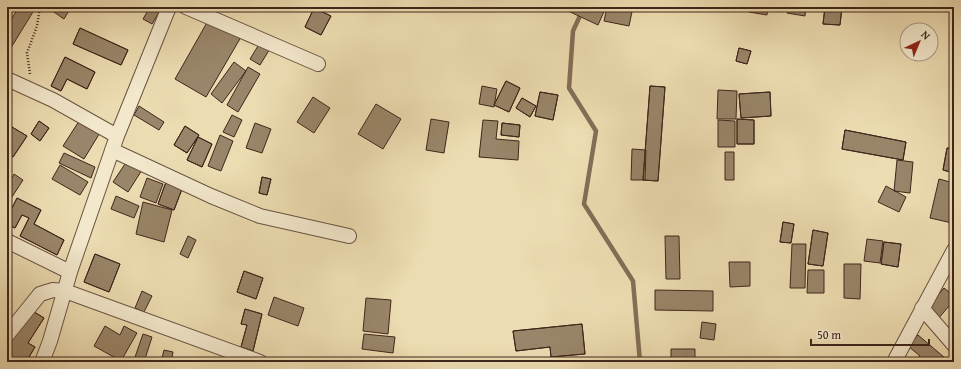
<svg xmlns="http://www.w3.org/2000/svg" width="961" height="369" viewBox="0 0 961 369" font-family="'Gentium Book Plus',serif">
<rect width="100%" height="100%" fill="#ecdcb1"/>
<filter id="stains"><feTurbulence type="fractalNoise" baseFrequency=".005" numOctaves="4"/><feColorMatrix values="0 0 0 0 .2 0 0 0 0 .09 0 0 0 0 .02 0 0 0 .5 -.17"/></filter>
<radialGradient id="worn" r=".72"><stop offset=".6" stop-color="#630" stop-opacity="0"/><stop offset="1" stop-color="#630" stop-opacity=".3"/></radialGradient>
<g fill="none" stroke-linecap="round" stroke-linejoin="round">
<path stroke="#836e57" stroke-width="4.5" d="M 584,7 L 573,31 L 569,88 L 596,131 L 584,204 L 633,281 L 640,362"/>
</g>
<path fill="#998569" stroke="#3f261c" d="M 19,7 L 36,7 L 9,51 L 7,49 L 7,26 Z
M 54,7 L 71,7 L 64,19 L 51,10 Z
M 150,7 L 162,7 L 152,24 L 143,19 Z
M 567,7 L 606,7 L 598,25 L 566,10 Z
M 607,7 L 633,7 L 629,26 L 604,21 Z
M 750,7 L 768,7 L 767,15 L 749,12 Z
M 788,7 L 806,7 L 805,16 L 787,13 Z
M 825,7 L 842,7 L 840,25 L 823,24 Z
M 825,7 L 842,7 L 840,25 L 823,24 Z
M 314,8 L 331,16 L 321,35 L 305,27 Z
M 314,8 L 331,16 L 321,35 L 305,27 Z
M 209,19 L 241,37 L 206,97 L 175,79 Z
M 80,28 L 128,50 L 121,65 L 73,44 Z
M 80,28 L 128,50 L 121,65 L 73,44 Z
M 261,41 L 271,47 L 260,65 L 250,59 Z
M 739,48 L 751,51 L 747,64 L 736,61 Z
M 739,48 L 751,51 L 747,64 L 736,61 Z
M 65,57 L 95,72 L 87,89 L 67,79 L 61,91 L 51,86 Z
M 65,57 L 95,72 L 87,89 L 67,79 L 61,91 L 51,86 Z
M 234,62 L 246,71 L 222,103 L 211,94 Z
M 248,67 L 260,74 L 238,112 L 227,105 Z
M 506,81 L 520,88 L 509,112 L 494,105 Z
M 506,81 L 520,88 L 509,112 L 494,105 Z
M 482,86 L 497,89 L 494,107 L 479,104 Z
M 650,86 L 665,87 L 658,181 L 643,180 Z
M 650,86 L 665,87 L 658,181 L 643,180 Z
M 718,90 L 737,91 L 736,119 L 717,119 Z
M 540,92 L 558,95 L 553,120 L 535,116 Z
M 540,92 L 558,95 L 553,120 L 535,116 Z
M 770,92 L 771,116 L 741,118 L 739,94 Z
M 770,92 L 771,116 L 741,118 L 739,94 Z
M 313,97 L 330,108 L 314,133 L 297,122 Z
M 522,98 L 536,106 L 530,117 L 516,108 Z
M 522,98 L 536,106 L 530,117 L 516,108 Z
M 376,104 L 401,119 L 383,149 L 358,134 Z
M 139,106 L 164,122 L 159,130 L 134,115 Z
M 232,115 L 242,120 L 234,137 L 223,132 Z
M 81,118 L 101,131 L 84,159 L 63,146 Z
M 431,119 L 449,122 L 444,153 L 426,150 Z
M 737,119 L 754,120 L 754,144 L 737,144 Z
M 737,119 L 754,120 L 754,144 L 737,144 Z
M 483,120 L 498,121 L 496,139 L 519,141 L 518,160 L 479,157 Z
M 718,120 L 735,121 L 735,147 L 718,147 Z
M 39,121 L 49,128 L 40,141 L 31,134 Z
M 39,121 L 49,128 L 40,141 L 31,134 Z
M 255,123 L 271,129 L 262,153 L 246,148 Z
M 502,123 L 520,125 L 519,137 L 501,135 Z
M 502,123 L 520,125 L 519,137 L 501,135 Z
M 185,126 L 199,135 L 187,153 L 174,145 Z
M 185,126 L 199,135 L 187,153 L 174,145 Z
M 12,127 L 27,136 L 13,157 L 7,153 L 7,135 Z
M 12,127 L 27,136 L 13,157 L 7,153 L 7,135 Z
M 845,130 L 906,142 L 903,160 L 842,149 Z
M 845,130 L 906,142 L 903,160 L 842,149 Z
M 220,135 L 233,141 L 221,171 L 208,166 Z
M 198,137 L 212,144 L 202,167 L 187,160 Z
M 198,137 L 212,144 L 202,167 L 187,160 Z
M 947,148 L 954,149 L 954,173 L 943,170 Z
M 947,148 L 954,149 L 954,173 L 943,170 Z
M 632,149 L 646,150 L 645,180 L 631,180 Z
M 725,152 L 734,152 L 734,180 L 725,180 Z
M 64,153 L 95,167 L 91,178 L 59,163 Z
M 897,160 L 913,162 L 910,193 L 894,191 Z
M 127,161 L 142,170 L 128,192 L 113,182 Z
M 60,165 L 88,182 L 80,195 L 52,179 Z
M 14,174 L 23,180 L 10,200 L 7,198 L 7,187 Z
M 262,177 L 271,179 L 267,195 L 259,193 Z
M 262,177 L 271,179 L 267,195 L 259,193 Z
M 147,178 L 163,184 L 156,203 L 140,197 Z
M 939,179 L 954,183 L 954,213 L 952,223 L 930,218 Z
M 166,182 L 182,189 L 174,210 L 158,204 Z
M 166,182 L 182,189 L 174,210 L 158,204 Z
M 886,186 L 906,197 L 899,212 L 878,202 Z
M 116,196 L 139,206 L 134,218 L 111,209 Z
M 17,198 L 41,210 L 34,224 L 64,240 L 57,255 L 20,236 L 29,218 L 22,215 L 15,228 L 7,224 L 7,218 Z
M 17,198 L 41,210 L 34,224 L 64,240 L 57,255 L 20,236 L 29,218 L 22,215 L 15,228 L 7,224 L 7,218 Z
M 143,202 L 172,210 L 164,242 L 136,234 Z
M 783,222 L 794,224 L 791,243 L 780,242 Z
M 783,222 L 794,224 L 791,243 L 780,242 Z
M 813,230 L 828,233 L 823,266 L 808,264 Z
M 813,230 L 828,233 L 823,266 L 808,264 Z
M 188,236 L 196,240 L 188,258 L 180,254 Z
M 665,236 L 679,236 L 680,279 L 666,279 Z
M 867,239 L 883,241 L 880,263 L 864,261 Z
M 884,242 L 901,244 L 898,267 L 881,264 Z
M 884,242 L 901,244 L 898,267 L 881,264 Z
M 792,244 L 806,244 L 805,288 L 790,288 Z
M 95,254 L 120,264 L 109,292 L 84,282 Z
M 95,254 L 120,264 L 109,292 L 84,282 Z
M 729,262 L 750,262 L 750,286 L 730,287 Z
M 844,264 L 861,264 L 860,299 L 844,298 Z
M 808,270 L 824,270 L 824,293 L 807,293 Z
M 244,271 L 263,278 L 256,299 L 237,292 Z
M 244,271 L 263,278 L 256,299 L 237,292 Z
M 944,288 L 954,296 L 954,300 L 938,319 L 926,309 Z
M 655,290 L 713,291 L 713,311 L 655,310 Z
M 142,291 L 152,296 L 144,312 L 135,308 Z
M 274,297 L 304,308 L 298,326 L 268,315 Z
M 366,298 L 391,300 L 388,334 L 363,331 Z
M 245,309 L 262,314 L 253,351 L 241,347 L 247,325 L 241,324 Z
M 245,309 L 262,314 L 253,351 L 241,347 L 247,325 L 241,324 Z
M 31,310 L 44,318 L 28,343 L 35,347 L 26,362 L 15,362 L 7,357 L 7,348 Z
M 31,310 L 44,318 L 28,343 L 35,347 L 26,362 L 15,362 L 7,357 L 7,348 Z
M 702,322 L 716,324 L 714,340 L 700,338 Z
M 582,324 L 585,354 L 551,357 L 550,347 L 516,351 L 513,331 Z
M 582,324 L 585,354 L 551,357 L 550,347 L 516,351 L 513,331 Z
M 105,326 L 120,335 L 124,326 L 137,333 L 121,361 L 94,346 Z
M 143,334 L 152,337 L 144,362 L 128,362 L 129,359 L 134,360 Z
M 364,334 L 395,337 L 393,353 L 362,349 Z
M 918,335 L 945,358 L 942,362 L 916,361 L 920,356 L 908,346 Z
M 671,349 L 695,349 L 695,362 L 671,362 Z
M 164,350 L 173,352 L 171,362 L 161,362 Z"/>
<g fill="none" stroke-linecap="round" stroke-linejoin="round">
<g stroke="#6a5441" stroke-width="16">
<path id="minor" d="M 186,7 L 318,64
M 7,79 L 53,100 L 117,136
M 112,150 L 211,196 L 260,216 L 349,236
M 7,241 L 70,272
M 922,308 L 954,345
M 7,335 L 40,294 L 53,290 L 65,291 L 260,362
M 42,362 L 50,341 L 70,272 L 117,136 L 169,7
M 894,362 L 954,250"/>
</g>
<path stroke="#3f261c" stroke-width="2.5" stroke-dasharray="1 2" stroke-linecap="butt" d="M 30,74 L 27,53 L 37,26 L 40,7"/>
<use href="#minor" stroke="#f3e8cc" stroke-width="14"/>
</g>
<rect width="961" height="369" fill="none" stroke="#ecdcb1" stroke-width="24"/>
<rect x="8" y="8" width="945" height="353" fill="none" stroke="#3f261c" stroke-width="2"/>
<rect x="12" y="12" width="937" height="345" fill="none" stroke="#3f261c"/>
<g transform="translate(919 42) rotate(44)"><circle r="19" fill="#f3e8cc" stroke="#ab9a86"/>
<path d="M0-3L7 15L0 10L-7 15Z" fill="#8f2418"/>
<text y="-6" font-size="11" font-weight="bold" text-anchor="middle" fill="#3f261c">N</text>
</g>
<path d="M811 339v6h118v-6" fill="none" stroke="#3f261c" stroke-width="2"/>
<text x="817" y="339" font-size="12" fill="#3f261c" stroke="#f3e8cc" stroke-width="3" paint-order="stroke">50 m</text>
<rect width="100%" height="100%" filter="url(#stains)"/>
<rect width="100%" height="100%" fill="url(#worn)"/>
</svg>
